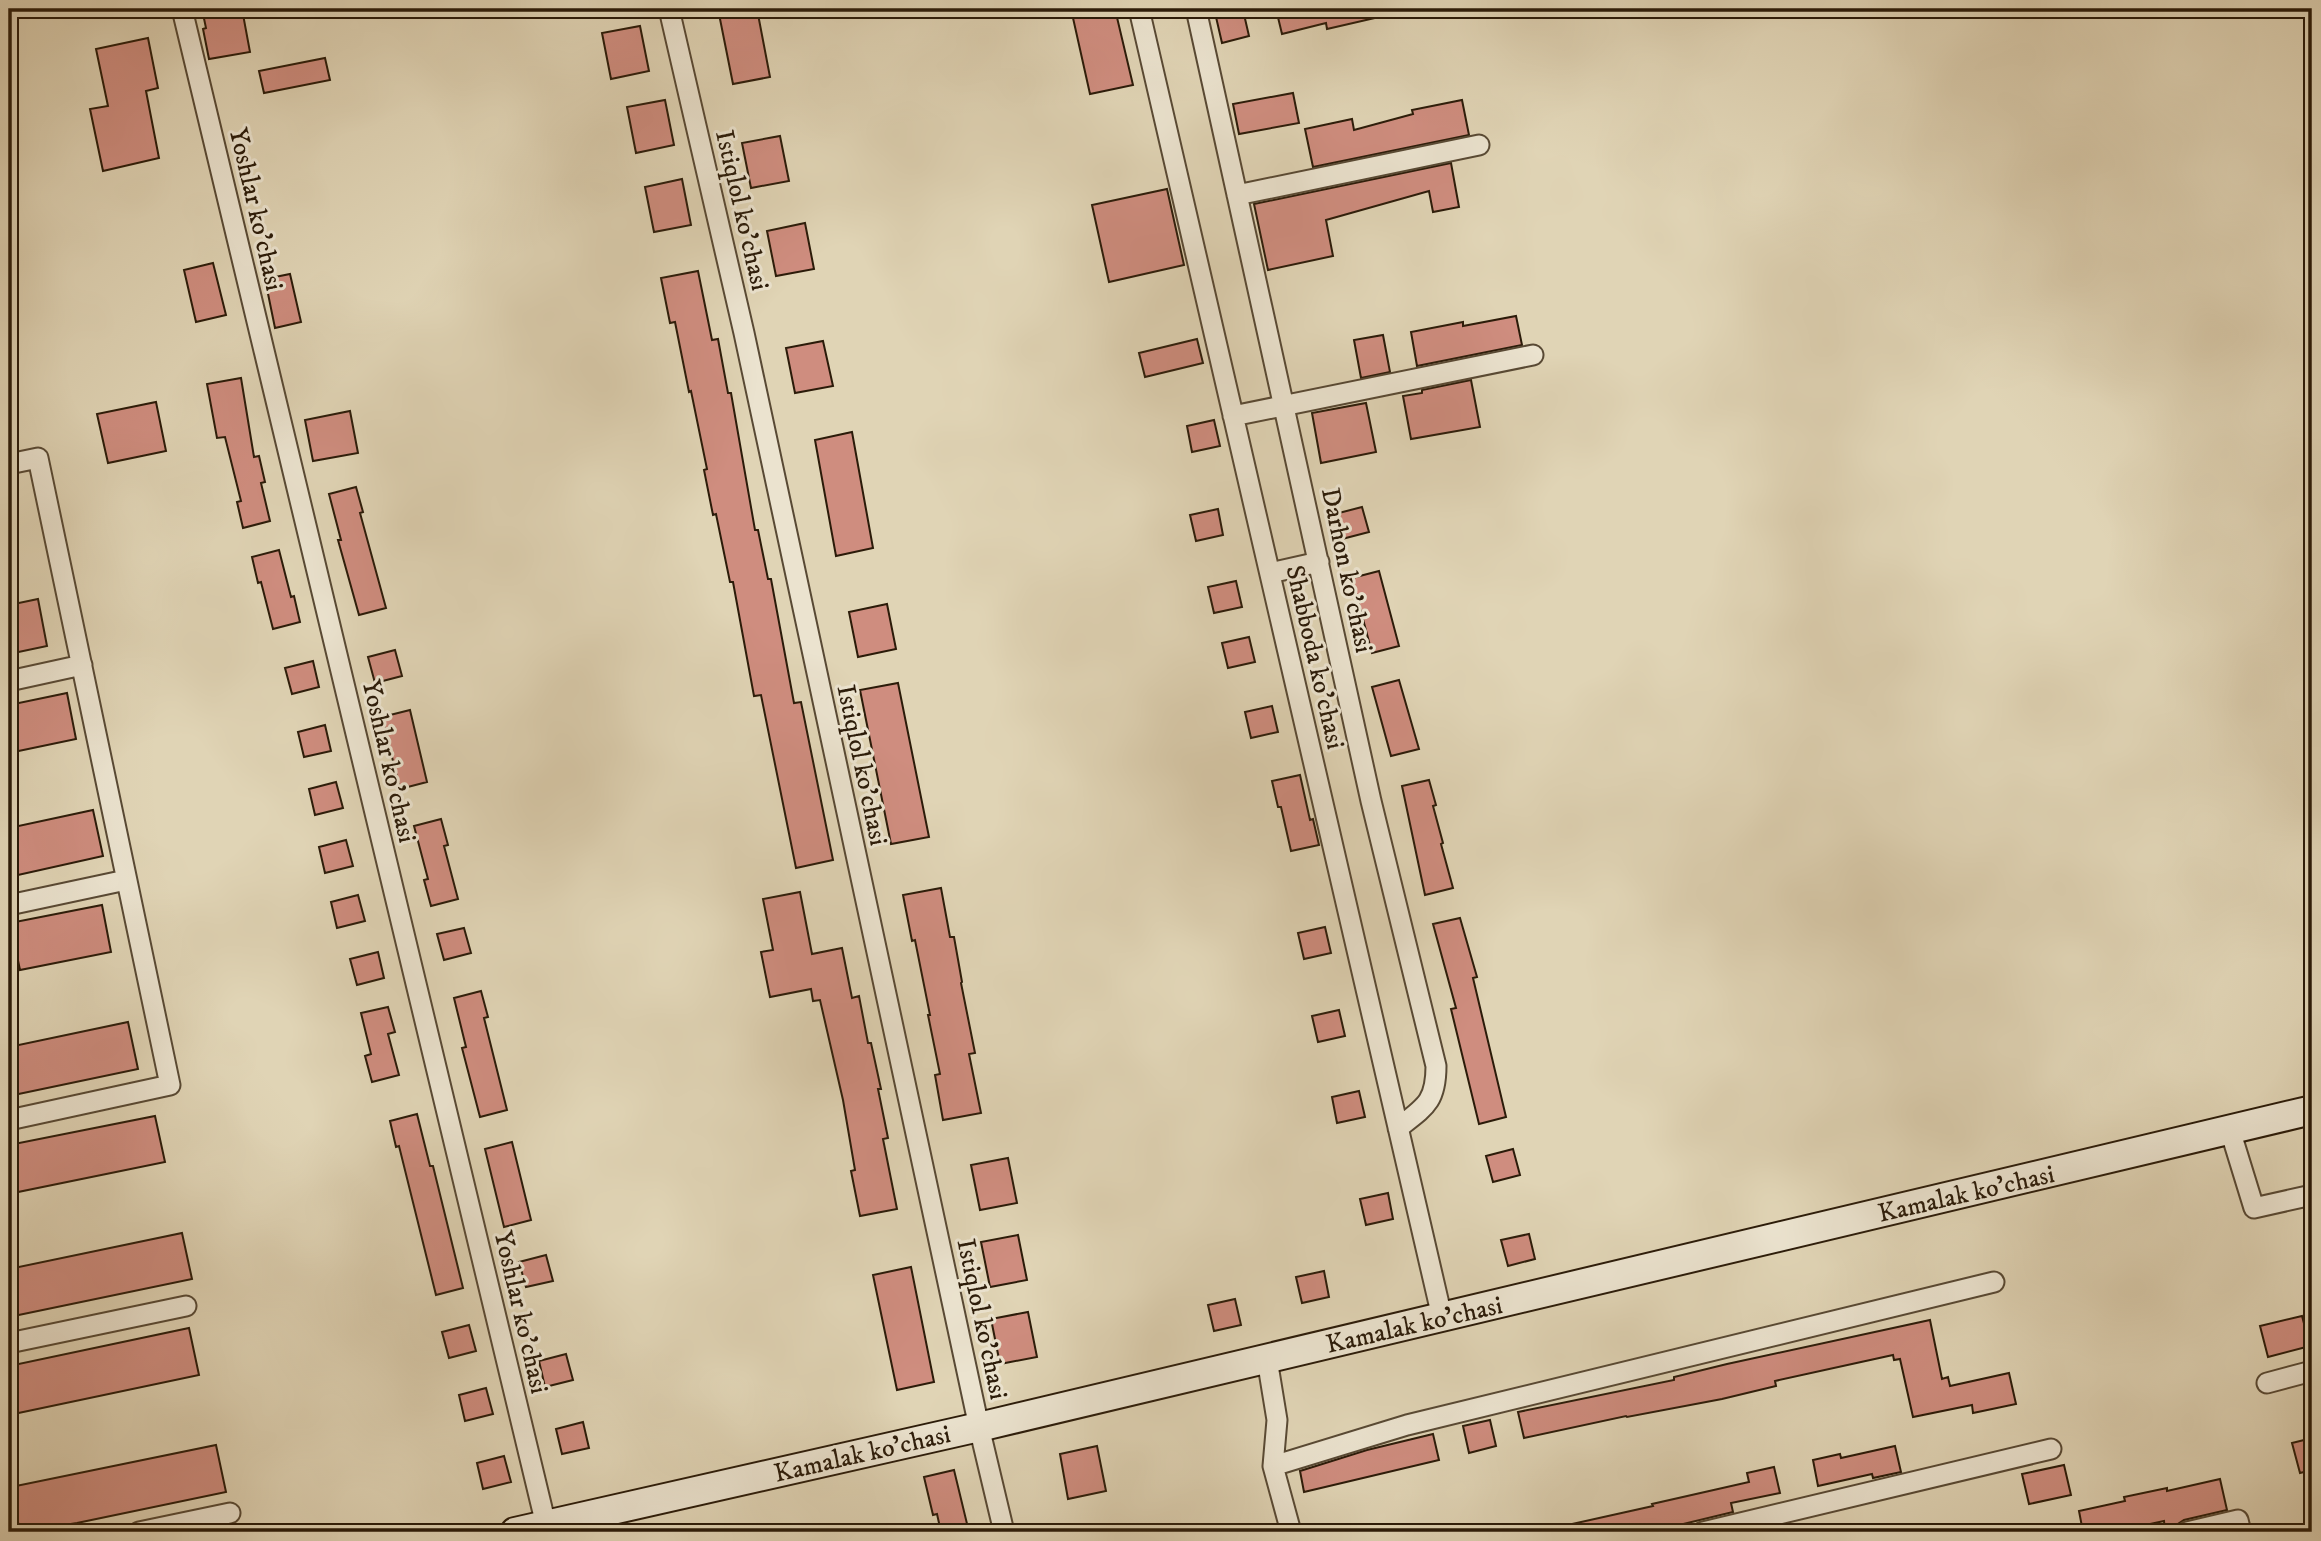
<svg xmlns="http://www.w3.org/2000/svg" width="2321" height="1541" viewBox="0 0 2321 1541" font-family="'IM FELL DW Pica',serif">
<rect width="100%" height="100%" fill="#e0d4b5"/>
<filter id="stains"><feTurbulence type="fractalNoise" baseFrequency=".00286" numOctaves="4"/><feColorMatrix values="0 0 0 0 .2 0 0 0 0 .09 0 0 0 0 .02 0 0 0 .5 -.17"/></filter>
<radialGradient id="worn" r=".72"><stop offset=".6" stop-color="#630" stop-opacity="0"/><stop offset="1" stop-color="#630" stop-opacity=".3"/></radialGradient>
<path fill="#cf8d7f" stroke="#2b1b09" stroke-width="2" d="M 202,9 L 242,9 L 250,52 L 209,59 L 203,29 L 206,28 Z
M 718,9 L 757,9 L 770,77 L 733,84 Z
M 1071,9 L 1115,9 L 1133,85 L 1090,94 Z
M 1276,9 L 1388,9 L 1388,15 L 1327,29 L 1326,23 L 1282,34 Z
M 1243,10 L 1249,36 L 1222,43 L 1216,17 Z
M 640,26 L 649,71 L 611,79 L 602,33 Z
M 148,38 L 158,88 L 146,91 L 159,158 L 103,171 L 90,109 L 108,106 L 96,49 Z
M 325,58 L 330,80 L 264,93 L 259,71 Z
M 1293,93 L 1299,123 L 1239,134 L 1233,104 Z
M 665,100 L 674,145 L 636,153 L 627,107 Z
M 1462,100 L 1469,135 L 1313,167 L 1305,129 L 1352,119 L 1354,130 L 1413,114 L 1412,110 Z
M 780,136 L 789,181 L 751,188 L 742,143 Z
M 1451,163 L 1459,207 L 1433,212 L 1429,191 L 1326,220 L 1333,256 L 1268,270 L 1254,204 Z
M 682,179 L 691,225 L 654,232 L 645,187 Z
M 1167,189 L 1184,265 L 1109,282 L 1092,205 Z
M 805,223 L 814,269 L 776,276 L 767,231 Z
M 213,263 L 226,315 L 196,322 L 184,270 Z
M 698,271 L 712,340 L 718,339 L 728,393 L 731,393 L 755,530 L 758,530 L 768,579 L 771,579 L 794,703 L 801,702 L 833,860 L 796,868 L 761,695 L 754,696 L 733,582 L 730,582 L 716,514 L 713,515 L 704,470 L 707,469 L 691,391 L 689,392 L 675,322 L 670,323 L 661,278 Z
M 290,274 L 301,322 L 275,328 L 265,279 Z
M 1516,316 L 1522,345 L 1417,366 L 1411,332 L 1463,322 L 1463,326 Z
M 1383,335 L 1390,372 L 1361,378 L 1354,340 Z
M 1197,339 L 1203,363 L 1145,377 L 1139,353 Z
M 823,341 L 833,386 L 795,393 L 786,348 Z
M 241,378 L 254,457 L 259,456 L 265,482 L 261,483 L 270,521 L 243,528 L 237,502 L 241,501 L 225,437 L 217,438 L 207,384 Z
M 1471,380 L 1480,427 L 1411,439 L 1403,396 L 1422,393 L 1422,390 Z
M 156,402 L 166,451 L 108,463 L 97,414 Z
M 1366,403 L 1376,452 L 1321,463 L 1312,413 Z
M 350,411 L 358,453 L 313,461 L 305,420 Z
M 1214,420 L 1220,446 L 1192,452 L 1187,426 Z
M 852,432 L 873,548 L 836,556 L 815,440 Z
M 356,487 L 363,512 L 360,513 L 386,608 L 359,615 L 338,540 L 341,540 L 329,494 Z
M 1362,507 L 1369,532 L 1342,539 L 1335,514 Z
M 1218,509 L 1223,535 L 1196,541 L 1190,515 Z
M 279,550 L 291,597 L 294,596 L 300,622 L 273,629 L 261,582 L 258,583 L 252,557 Z
M 1379,571 L 1399,646 L 1372,653 L 1352,578 Z
M 1236,581 L 1242,607 L 1214,613 L 1208,587 Z
M 38,599 L 47,646 L 9,654 L 9,605 Z
M 887,604 L 896,649 L 858,657 L 849,612 Z
M 1249,637 L 1255,662 L 1228,668 L 1222,643 Z
M 395,650 L 402,676 L 375,683 L 368,657 Z
M 313,661 L 319,687 L 292,694 L 285,668 Z
M 1399,680 L 1419,749 L 1391,756 L 1372,687 Z
M 898,683 L 929,837 L 891,844 L 860,690 Z
M 67,693 L 76,739 L 9,753 L 9,705 Z
M 1272,706 L 1278,732 L 1251,738 L 1245,712 Z
M 410,710 L 427,782 L 400,789 L 382,717 Z
M 325,725 L 331,751 L 304,757 L 298,732 Z
M 1300,775 L 1310,820 L 1313,819 L 1319,845 L 1291,851 L 1281,807 L 1278,807 L 1272,781 Z
M 1429,780 L 1436,805 L 1433,806 L 1443,843 L 1441,844 L 1453,888 L 1425,895 L 1402,786 Z
M 336,782 L 343,808 L 315,815 L 309,789 Z
M 93,810 L 103,856 L 9,877 L 9,828 Z
M 441,819 L 448,845 L 444,846 L 458,899 L 431,906 L 424,880 L 428,879 L 414,826 Z
M 346,840 L 353,866 L 325,873 L 319,847 Z
M 941,888 L 950,937 L 954,937 L 962,982 L 961,983 L 975,1053 L 969,1054 L 981,1113 L 943,1120 L 935,1075 L 940,1074 L 928,1015 L 930,1015 L 915,940 L 912,941 L 903,895 Z
M 800,892 L 812,954 L 842,948 L 852,998 L 859,996 L 868,1043 L 871,1043 L 881,1089 L 878,1089 L 888,1138 L 883,1139 L 897,1209 L 860,1216 L 851,1171 L 855,1170 L 843,1100 L 820,1000 L 813,1001 L 811,989 L 770,997 L 761,952 L 773,950 L 763,899 Z
M 358,895 L 365,921 L 337,928 L 331,902 Z
M 102,905 L 111,952 L 20,970 L 10,923 Z
M 1460,918 L 1477,977 L 1473,978 L 1506,1117 L 1479,1124 L 1451,1009 L 1456,1008 L 1433,924 Z
M 1325,927 L 1331,953 L 1304,959 L 1298,933 Z
M 464,928 L 471,953 L 444,960 L 437,934 Z
M 378,952 L 384,978 L 357,985 L 350,959 Z
M 481,991 L 488,1017 L 484,1018 L 507,1110 L 480,1117 L 462,1048 L 466,1047 L 454,998 Z
M 388,1007 L 395,1032 L 388,1034 L 399,1075 L 372,1082 L 365,1056 L 371,1054 L 361,1013 Z
M 1339,1010 L 1345,1036 L 1318,1042 L 1312,1016 Z
M 128,1022 L 138,1069 L 9,1096 L 9,1047 Z
M 1359,1091 L 1365,1117 L 1337,1123 L 1332,1097 Z
M 417,1114 L 430,1166 L 433,1166 L 463,1288 L 436,1295 L 399,1146 L 396,1147 L 390,1121 Z
M 155,1116 L 165,1162 L 18,1192 L 9,1145 Z
M 512,1142 L 531,1220 L 504,1227 L 485,1149 Z
M 1513,1149 L 1520,1175 L 1493,1182 L 1486,1156 Z
M 1008,1158 L 1017,1203 L 980,1210 L 971,1165 Z
M 1388,1193 L 1393,1219 L 1366,1225 L 1360,1199 Z
M 182,1233 L 192,1279 L 9,1317 L 9,1269 Z
M 1529,1234 L 1535,1259 L 1508,1266 L 1501,1240 Z
M 1018,1235 L 1027,1280 L 990,1287 L 981,1242 Z
M 546,1255 L 553,1281 L 526,1287 L 519,1262 Z
M 911,1267 L 934,1382 L 897,1390 L 873,1275 Z
M 1324,1271 L 1329,1297 L 1302,1303 L 1296,1277 Z
M 1235,1299 L 1241,1325 L 1214,1331 L 1208,1305 Z
M 1028,1312 L 1037,1357 L 1000,1364 L 991,1319 Z
M 2302,1316 L 2310,1346 L 2268,1357 L 2260,1326 Z
M 1930,1320 L 1942,1379 L 1948,1377 L 1950,1386 L 2009,1373 L 2016,1404 L 1973,1413 L 1972,1405 L 1913,1417 L 1900,1359 L 1894,1360 L 1893,1355 L 1775,1381 L 1776,1386 L 1722,1399 L 1627,1417 L 1626,1416 L 1524,1438 L 1518,1412 L 1674,1380 L 1674,1377 L 1727,1364 Z
M 469,1325 L 476,1351 L 449,1358 L 442,1332 Z
M 189,1328 L 199,1375 L 9,1415 L 9,1366 Z
M 566,1354 L 573,1380 L 545,1387 L 539,1361 Z
M 486,1388 L 493,1414 L 465,1421 L 459,1395 Z
M 1490,1420 L 1496,1446 L 1469,1453 L 1463,1426 Z
M 583,1422 L 589,1448 L 562,1454 L 556,1429 Z
M 1433,1434 L 1439,1460 L 1304,1492 L 1300,1471 L 1367,1450 Z
M 2312,1438 L 2312,1470 L 2300,1473 L 2292,1443 Z
M 216,1445 L 226,1492 L 77,1523 L 20,1532 L 11,1487 Z
M 1097,1446 L 1106,1491 L 1068,1499 L 1060,1454 Z
M 1895,1446 L 1901,1472 L 1873,1478 L 1872,1474 L 1818,1486 L 1813,1460 L 1840,1454 L 1841,1458 Z
M 504,1456 L 511,1482 L 483,1489 L 477,1463 Z
M 2064,1465 L 2071,1495 L 2029,1504 L 2022,1474 Z
M 1774,1467 L 1780,1493 L 1731,1503 L 1733,1512 L 1650,1532 L 1564,1532 L 1563,1526 L 1653,1506 L 1652,1504 L 1749,1482 L 1747,1473 Z
M 954,1470 L 969,1532 L 941,1532 L 937,1514 L 933,1515 L 924,1477 Z
M 2220,1479 L 2227,1510 L 2184,1520 L 2178,1524 L 2175,1532 L 2165,1532 L 2164,1521 L 2127,1529 L 2127,1532 L 2083,1532 L 2079,1511 L 2125,1501 L 2124,1497 L 2167,1488 L 2167,1491 Z"/>
<g fill="none" stroke-linecap="round" stroke-linejoin="round">
<g stroke="#584934" stroke-width="23">
<path id="street" d="M 182,9 L 546,1525
M 669,9 L 744,333 L 979,1427 L 1004,1532
M 1139,9 L 1442,1317
M 1196,9 L 1371,801 L 1436,1066 C 1436,1102 1425,1107 1398,1128
M 1237,195 L 1479,145
M 1233,416 L 1533,355
M 9,464 L 38,458 L 170,1085 L 9,1120
M 1270,573 L 1319,562
M 9,681 L 82,665
M 9,905 L 126,880
M 2230,1130 L 2254,1208 L 2312,1195
M 9,1343 L 186,1306
M 1267,1359 L 1277,1420 L 1273,1466 L 1291,1532
M 2267,1383 L 2312,1371
M 1273,1466 L 1407,1425 L 1994,1282
M 139,1532 L 230,1513
M 1703,1532 L 2051,1449
M 2187,1532 L 2238,1520 L 2241,1532"/>
</g>
<g stroke="#2b1b09" stroke-width="32">
<path id="secondary" d="M 515,1532 L 979,1427 L 2312,1110"/>
</g>
<use href="#street" stroke="#ebe3cf" stroke-width="19"/>
<use href="#secondary" stroke="#ebe3cf" stroke-width="28"/>
</g>
<g text-anchor="middle" stroke-width="6" stroke-linejoin="round" paint-order="stroke">
<g font-size="26" fill="#2b1b09" stroke="#ebe3cf">
<text transform="translate(257 209) rotate(77)" y="9">Yoshlar ko'chasi</text>
<text transform="translate(743 210) rotate(77)" y="9">Istiqlol ko'chasi</text>
<text transform="translate(1348 570) rotate(78)" y="9">Darhon ko'chasi</text>
<text transform="translate(1316 657) rotate(77)" y="9">Shabboda ko'chasi</text>
<text transform="translate(390 761) rotate(77)" y="9">Yoshlar ko'chasi</text>
<text transform="translate(863 765) rotate(78)" y="9">Istiqlol ko'chasi</text>
<text transform="translate(1966 1193) rotate(-13)" y="9">Kamalak ko'chasi</text>
<text transform="translate(522 1312) rotate(77)" y="9">Yoshlar ko'chasi</text>
<text transform="translate(983 1319) rotate(78)" y="9">Istiqlol ko'chasi</text>
<text transform="translate(1414 1324) rotate(-13)" y="9">Kamalak ko'chasi</text>
<text transform="translate(862 1453) rotate(-13)" y="9">Kamalak ko'chasi</text>
</g>
</g>
<rect width="2321" height="1541" fill="none" stroke="#e0d4b5" stroke-width="35"/>
<rect x="10" y="10" width="2300" height="1520" fill="none" stroke="#2b1b09" stroke-width="3.5"/>
<rect x="18" y="18" width="2286" height="1506" fill="none" stroke="#2b1b09" stroke-width="2"/>
<rect width="100%" height="100%" filter="url(#stains)"/>
<rect width="100%" height="100%" fill="url(#worn)"/>
</svg>
